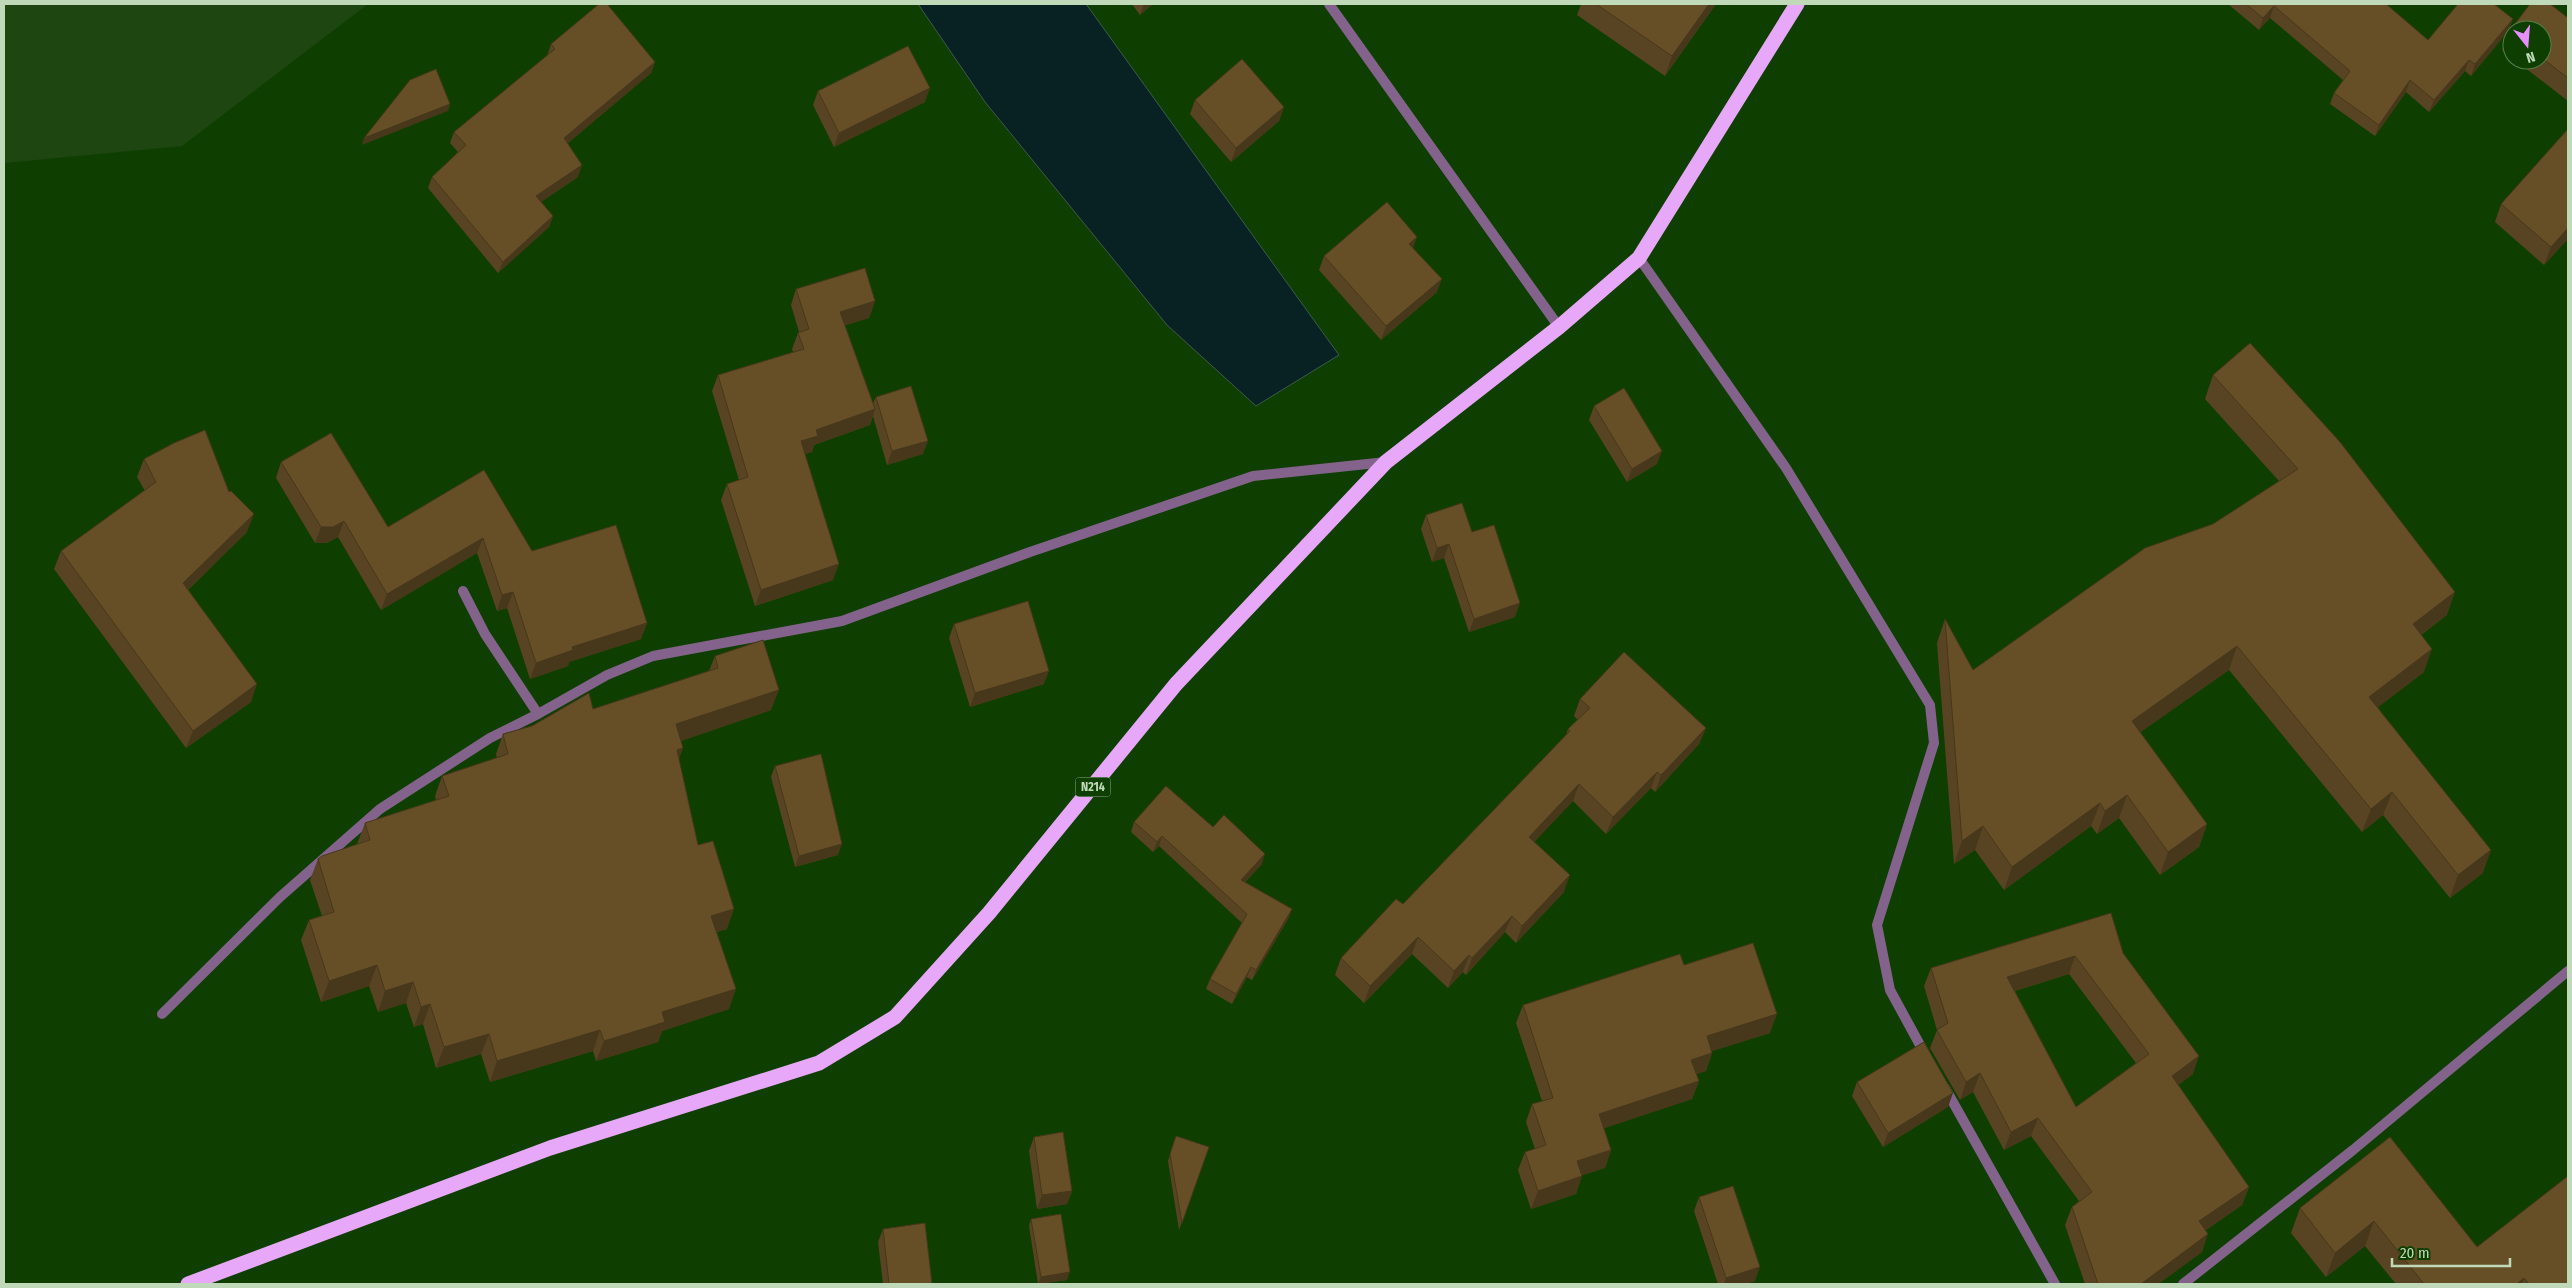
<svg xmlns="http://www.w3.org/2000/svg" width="2572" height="1288" viewBox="0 0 2572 1288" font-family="'Fira Sans Condensed',sans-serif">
<rect width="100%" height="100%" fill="#0e3f00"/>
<path fill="#1e4611" d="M 4,4 L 368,4 L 182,146 L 4,163 Z"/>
<path fill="#082223" stroke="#3f5950" d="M 918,4 L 1086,4 L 1339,355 L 1256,406 L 1167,325 L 985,102 Z"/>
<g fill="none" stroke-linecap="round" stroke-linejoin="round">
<path stroke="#83638b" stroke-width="10" d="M 1329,4 L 1559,327
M 1639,258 L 1786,468 L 1930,705 L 1934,743 L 1877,925 L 1890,990 L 1926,1056
M 463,591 L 485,634 L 538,714
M 162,1014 L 280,897 L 380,809 L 490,738 L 538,714 L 607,675 L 653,656 L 842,621 L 1030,552 L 1253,476 L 1386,462
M 1945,1088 L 2055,1284
M 2183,1284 L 2353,1150 L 2568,971"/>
<path stroke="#e8a8f9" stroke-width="15" d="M 188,1284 L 550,1148 L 819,1063 L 895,1017 L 989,913 L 1176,684 L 1386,462 L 1559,327 L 1639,258 L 1797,4"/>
</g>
<path fill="#584422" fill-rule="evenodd" d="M 1132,4 L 1153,4 L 1140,15 Z
M 1581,4 L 1716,4 L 1665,76 L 1577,15 Z
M 2228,4 L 2386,4 L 2428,40 L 2509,30 L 2471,76 L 2465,71 L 2429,112 L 2406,92 L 2375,136 L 2330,104 L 2334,93 L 2343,80 L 2270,18 L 2259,30 Z
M 2530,4 L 2550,4 L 2568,18 L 2568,101 L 2515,60 L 2542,60 L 2542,30 L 2512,30 L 2512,58 L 2502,50 L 2509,32 Z
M 551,44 L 655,62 L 651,73 L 568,143 L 578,177 L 541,202 L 553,216 L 549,227 L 498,273 L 428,188 L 432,177 L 458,152 L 450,143 L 454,132 L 547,56 Z
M 818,91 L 925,102 L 834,147 L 813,105 Z
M 1195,100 L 1284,107 L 1279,121 L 1231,162 L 1190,114 Z
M 2568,129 L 2568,239 L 2544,265 L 2495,222 L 2501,204 Z
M 1413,248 L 1437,292 L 1381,340 L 1319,270 L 1324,256 Z
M 796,289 L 875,301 L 869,318 L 845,325 L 873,403 L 876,397 L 923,454 L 887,465 L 873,416 L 870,425 L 814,445 L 812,452 L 805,454 L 833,580 L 755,606 L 721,500 L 727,484 L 739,480 L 712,391 L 718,375 L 793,352 L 792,349 L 798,333 L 799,332 L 791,305 Z
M 2213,375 L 2447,615 L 2421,635 L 2424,672 L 2378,707 L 2483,873 L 2450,898 L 2383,815 L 2362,832 L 2229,670 L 2140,732 L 2207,824 L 2199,847 L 2160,875 L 2119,818 L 2097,834 L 2091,826 L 2004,890 L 1975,850 L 1954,864 L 1937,643 L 1945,619 L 1973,670 L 2213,524 L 2279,481 L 2205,399 Z
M 1594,406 L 1657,464 L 1627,482 L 1589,420 Z
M 144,459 L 229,492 L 247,532 L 188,590 L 251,702 L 186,748 L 54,569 L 61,551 L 145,491 L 137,477 Z
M 281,462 L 388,527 L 484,470 L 532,551 L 647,623 L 641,639 L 569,662 L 568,666 L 530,679 L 507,608 L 497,611 L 477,553 L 381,610 L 338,537 L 327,543 L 315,543 L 276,478 Z
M 1426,515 L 1472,532 L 1515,617 L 1469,632 L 1444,558 L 1432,562 L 1421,529 Z
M 954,624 L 1044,684 L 970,707 L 949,638 Z
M 715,656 L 771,710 L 681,741 L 679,760 L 698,845 L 727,929 L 717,932 L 729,1009 L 662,1031 L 658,1042 L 596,1061 L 593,1051 L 490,1082 L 481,1054 L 436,1068 L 423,1024 L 414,1027 L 406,1003 L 378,1012 L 369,986 L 321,1002 L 301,940 L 309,920 L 322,916 L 310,880 L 318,859 L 357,844 L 365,823 L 436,800 L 435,796 L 442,776 L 497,758 L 496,754 L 503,734 L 593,709 L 709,671 Z
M 1580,699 L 1706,728 L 1699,744 L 1655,792 L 1651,788 L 1606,834 L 1573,801 L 1534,842 L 1564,892 L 1516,943 L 1505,932 L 1466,975 L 1463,972 L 1448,988 L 1412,954 L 1364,1003 L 1335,975 L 1341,958 L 1403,904 L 1566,735 L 1568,729 L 1578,720 L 1574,716 Z
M 775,766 L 838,855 L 795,867 L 771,777 Z
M 1134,822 L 1213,827 L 1262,864 L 1245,882 L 1292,909 L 1288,919 L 1252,980 L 1247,977 L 1232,1004 L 1206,989 L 1210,979 L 1242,923 L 1159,846 L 1153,852 L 1131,832 Z
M 2111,913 L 2123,953 L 2193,1074 L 2178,1085 L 2249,1187 L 2242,1205 L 2206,1230 L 2202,1252 L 2158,1284 L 2085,1284 L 2065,1225 L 2072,1207 L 2079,1201 L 2031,1136 L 2004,1150 L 1973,1092 L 1960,1100 L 1930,1048 L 1937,1030 L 1924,986 L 1931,968 ZM 2069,974 L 2136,1063 L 2076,1107 L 2015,991 Z
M 1684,965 L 1770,1033 L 1712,1051 L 1712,1053 L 1706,1071 L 1696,1074 L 1699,1081 L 1692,1099 L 1604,1128 L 1611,1150 L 1605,1168 L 1582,1175 L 1576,1194 L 1531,1209 L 1518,1170 L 1525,1152 L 1535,1149 L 1526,1122 L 1532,1104 L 1542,1101 L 1516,1023 L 1523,1005 Z
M 1857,1082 L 1948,1107 L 1883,1147 L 1852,1096 Z
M 1034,1137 L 1072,1191 L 1067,1204 L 1037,1209 L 1029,1151 Z
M 2390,1137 L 2477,1247 L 2568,1284 L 2396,1284 L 2365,1246 L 2326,1277 L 2291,1233 L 2300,1208 Z
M 1174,1143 L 1209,1147 L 1179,1230 L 1168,1161 Z
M 1699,1197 L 1755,1281 L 1745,1284 L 1718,1284 L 1694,1211 Z
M 1031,1219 L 1067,1280 L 1038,1284 L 1029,1226 Z
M 883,1229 L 932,1284 L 883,1284 L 878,1242 Z"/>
<path fill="#47371b" d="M 1144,4 L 1153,4 L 1140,15 Z
M 1709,4 L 1716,4 L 1665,76 L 1672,56 Z
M 2274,6 L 2270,18 L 2259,30 L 2263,18 Z
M 2513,19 L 2509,30 L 2471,76 L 2475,64 Z
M 2469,60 L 2465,71 L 2429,112 L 2434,100 Z
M 655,62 L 651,73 L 560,150 L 564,138 Z
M 2410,80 L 2406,92 L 2375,136 L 2379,125 Z
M 930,88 L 925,102 L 834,147 L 839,133 Z
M 450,104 L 448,111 L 362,145 L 364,138 Z
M 1284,107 L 1279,121 L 1231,162 L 1236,148 Z
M 582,165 L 578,177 L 532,208 L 536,196 Z
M 553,216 L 549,227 L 498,273 L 503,262 Z
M 2568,228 L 2568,239 L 2544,265 L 2551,247 Z
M 1417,237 L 1412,251 L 1409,244 Z
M 1442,279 L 1437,292 L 1381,340 L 1386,326 Z
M 875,301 L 869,318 L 834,329 L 840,312 Z
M 875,409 L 870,425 L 814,445 L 812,452 L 795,457 L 801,441 L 816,430 Z
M 928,441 L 923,454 L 887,465 L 892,451 Z
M 1662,451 L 1657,464 L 1627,482 L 1632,469 Z
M 254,514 L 247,532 L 176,601 L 183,583 Z
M 344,521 L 338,537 L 327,543 L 315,543 L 321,527 Z
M 483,538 L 477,553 L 381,610 L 387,594 Z
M 1449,544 L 1444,558 L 1432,562 L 1437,548 Z
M 839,564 L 833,580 L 755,606 L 761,590 Z
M 513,592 L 507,608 L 497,611 L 502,595 Z
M 2455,592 L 2447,615 L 2404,647 L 2413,624 Z
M 1520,603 L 1515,617 L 1469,632 L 1474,619 Z
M 647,623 L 641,639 L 569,662 L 568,666 L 530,679 L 536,663 L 572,647 Z
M 2237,646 L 2229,670 L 2124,744 L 2132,721 Z
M 2432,649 L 2424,672 L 2361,720 L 2369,697 Z
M 1049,671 L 1044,684 L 970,707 L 975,693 Z
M 257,684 L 251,702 L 186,748 L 193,731 Z
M 779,690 L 771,710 L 669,745 L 676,724 Z
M 1706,728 L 1699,744 L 1655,792 L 1661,775 Z
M 683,748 L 676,768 L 677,750 Z
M 1657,772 L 1651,788 L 1606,834 L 1613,817 Z
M 1579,784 L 1573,801 L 1523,854 L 1529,837 Z
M 2392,792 L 2383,815 L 2362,832 L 2371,809 Z
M 2127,795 L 2119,818 L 2097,834 L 2105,811 Z
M 2100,803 L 2091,826 L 2004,890 L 2012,867 Z
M 2207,824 L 2199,847 L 2160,875 L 2168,852 Z
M 1983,826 L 1975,850 L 1954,864 L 1962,841 Z
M 1162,836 L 1159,846 L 1153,852 L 1157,842 Z
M 842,844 L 838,855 L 795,867 L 799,856 Z
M 2491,850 L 2483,873 L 2450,898 L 2458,875 Z
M 1265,854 L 1262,864 L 1238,890 L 1241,880 Z
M 1570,875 L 1564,892 L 1516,943 L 1522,926 Z
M 734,909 L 727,929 L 704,936 L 711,916 Z
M 1292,909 L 1288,919 L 1252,980 L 1256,970 Z
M 1512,916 L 1505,932 L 1466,975 L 1472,958 Z
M 1418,937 L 1412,954 L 1364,1003 L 1370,986 Z
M 1469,955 L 1463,972 L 1448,988 L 1454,971 Z
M 2075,956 L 2069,974 L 2001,995 L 2007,977 Z
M 377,965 L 369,986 L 321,1002 L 329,981 Z
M 1251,967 L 1247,977 L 1232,1004 L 1236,994 Z
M 413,982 L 406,1003 L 378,1012 L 385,991 Z
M 736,989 L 729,1009 L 662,1031 L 658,1042 L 596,1061 L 604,1041 L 662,1012 Z
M 430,1004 L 423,1024 L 414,1027 L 421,1007 Z
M 1777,1014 L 1770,1033 L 1700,1055 L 1707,1036 Z
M 600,1030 L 593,1051 L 490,1082 L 497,1061 Z
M 489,1034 L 481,1054 L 436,1068 L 444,1047 Z
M 1712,1053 L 1706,1071 L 1685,1078 L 1691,1060 Z
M 2199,1056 L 2193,1074 L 2166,1094 L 2172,1076 Z
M 1980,1073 L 1973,1092 L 1960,1100 L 1966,1082 Z
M 1699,1081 L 1692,1099 L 1593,1132 L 1599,1114 Z
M 1953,1093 L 1948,1107 L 1883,1147 L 1888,1133 Z
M 2038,1118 L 2031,1136 L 2004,1150 L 2011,1132 Z
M 1611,1150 L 1605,1168 L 1571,1179 L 1577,1161 Z
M 1582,1176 L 1576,1194 L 1531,1209 L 1538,1191 Z
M 2249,1187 L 2242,1205 L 2192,1240 L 2199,1221 Z
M 1072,1191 L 1067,1204 L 1037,1209 L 1042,1195 Z
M 2374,1221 L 2365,1246 L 2326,1277 L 2335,1253 Z
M 2208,1234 L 2202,1252 L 2158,1284 L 2141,1284 Z
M 1760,1267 L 1755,1281 L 1745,1284 L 1724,1284 L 1726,1278 Z
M 1070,1272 L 1067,1280 L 1038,1284 L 1041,1277 Z
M 2524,1278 L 2522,1284 L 2517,1284 Z"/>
<path fill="#664f27" stroke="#47371b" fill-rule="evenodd" d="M 599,4 L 607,4 L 655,62 L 564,138 L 582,165 L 536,196 L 553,216 L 503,262 L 432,177 L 466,145 L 454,132 L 555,49 L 551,44 Z
M 1596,4 L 1709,4 L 1672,56 Z
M 2246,4 L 2386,4 L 2428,40 L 2458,4 L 2494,4 L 2513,19 L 2475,64 L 2469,60 L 2434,100 L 2410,80 L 2379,125 L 2334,93 L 2350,71 L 2274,6 L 2263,18 Z
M 2530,4 L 2550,4 L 2568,18 L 2568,78 L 2542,58 L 2542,30 L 2512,30 L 2512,34 L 2509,32 Z
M 908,46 L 930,88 L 839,133 L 818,91 Z
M 1242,59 L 1284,107 L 1236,148 L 1195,100 Z
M 436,69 L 450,104 L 364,138 L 410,80 Z
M 2568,129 L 2568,228 L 2551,247 L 2501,204 Z
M 1387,202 L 1417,237 L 1409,244 L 1442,279 L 1386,326 L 1324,256 Z
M 865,268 L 875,301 L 840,312 L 875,409 L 816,430 L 818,436 L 801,441 L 839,564 L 761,590 L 727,484 L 748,477 L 718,375 L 804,349 L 798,333 L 809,329 L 796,289 Z
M 2250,343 L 2340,442 L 2455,592 L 2413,624 L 2432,649 L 2369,697 L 2491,850 L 2458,875 L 2392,792 L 2371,809 L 2237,646 L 2132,721 L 2207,824 L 2168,852 L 2127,795 L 2105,811 L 2100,803 L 2012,867 L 1983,826 L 1962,841 L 1945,619 L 1973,670 L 2145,548 L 2213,524 L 2298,469 L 2213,375 Z
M 911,386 L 928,441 L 892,451 L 876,397 Z
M 1624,388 L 1662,451 L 1632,469 L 1594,406 Z
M 205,430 L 229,492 L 231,491 L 254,514 L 183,583 L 257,684 L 193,731 L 61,551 L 156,482 L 144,459 L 174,443 Z
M 331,433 L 388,527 L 484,470 L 532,551 L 616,525 L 647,623 L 572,647 L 573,650 L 536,663 L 513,592 L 502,595 L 483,538 L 387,594 L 344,521 L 333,527 L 321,527 L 281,462 Z
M 1462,503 L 1472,532 L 1494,525 L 1520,603 L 1474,619 L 1449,544 L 1437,548 L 1426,515 Z
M 1028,601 L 1049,671 L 975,693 L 954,624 Z
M 763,640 L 779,690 L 676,724 L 683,748 L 677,750 L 698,845 L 713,841 L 734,909 L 711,916 L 736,989 L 662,1012 L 665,1022 L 604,1041 L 600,1030 L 497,1061 L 489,1034 L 444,1047 L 430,1004 L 421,1007 L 413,982 L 385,991 L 377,965 L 329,981 L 309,920 L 334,912 L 318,859 L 322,856 L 370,840 L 365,823 L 449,796 L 442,776 L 508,754 L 503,734 L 532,726 L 589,693 L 593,709 L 718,668 L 715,656 Z
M 1624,652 L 1706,728 L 1661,775 L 1657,772 L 1613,817 L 1579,784 L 1529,837 L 1570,875 L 1522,926 L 1512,916 L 1472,958 L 1469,955 L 1454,971 L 1418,937 L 1370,986 L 1341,958 L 1396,899 L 1403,904 L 1570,731 L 1568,729 L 1590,708 L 1580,699 Z
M 821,754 L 842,844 L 799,856 L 775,766 Z
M 1166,786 L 1213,827 L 1224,815 L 1265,854 L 1241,880 L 1292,909 L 1256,970 L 1251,967 L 1236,994 L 1210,979 L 1247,914 L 1162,836 L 1157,842 L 1134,822 Z
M 2111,913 L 2123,953 L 2199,1056 L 2172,1076 L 2249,1187 L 2199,1221 L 2208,1234 L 2141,1284 L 2098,1284 L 2072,1207 L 2092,1192 L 2038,1118 L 2011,1132 L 1980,1073 L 1966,1082 L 1937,1030 L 1948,1023 L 1931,968 ZM 2075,956 L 2149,1054 L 2076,1107 L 2007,977 Z
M 1753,943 L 1777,1014 L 1707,1036 L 1712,1053 L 1691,1060 L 1699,1081 L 1599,1114 L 1611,1150 L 1577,1161 L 1582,1176 L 1538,1191 L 1525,1152 L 1546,1145 L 1532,1104 L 1553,1098 L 1523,1005 L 1680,954 L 1684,965 Z
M 1924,1042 L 1953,1093 L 1888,1133 L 1857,1082 Z
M 1063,1132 L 1072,1191 L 1042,1195 L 1034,1137 Z
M 1176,1136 L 1209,1147 L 1182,1223 L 1170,1154 Z
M 2390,1137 L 2477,1247 L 2568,1176 L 2568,1284 L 2529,1284 L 2524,1278 L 2517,1284 L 2424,1284 L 2374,1221 L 2335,1253 L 2300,1208 Z
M 1733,1186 L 1760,1267 L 1726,1278 L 1699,1197 Z
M 1061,1214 L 1070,1272 L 1041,1277 L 1031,1219 Z
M 925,1223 L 932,1284 L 889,1284 L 883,1229 Z"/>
<g text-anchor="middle" stroke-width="4" stroke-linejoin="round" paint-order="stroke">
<rect fill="#0e3f00" stroke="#8bac82" stroke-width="1" x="1075.5" y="777.5" width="35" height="19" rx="4"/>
<g font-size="12" font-weight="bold" fill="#c0dab9">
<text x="1093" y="791">N214</text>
</g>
</g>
<rect width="2572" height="1288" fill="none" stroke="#c0dab9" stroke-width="10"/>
<g transform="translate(2527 45) rotate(163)"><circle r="24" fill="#0e3f00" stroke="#557d4a"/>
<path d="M0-4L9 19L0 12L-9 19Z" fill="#e88eff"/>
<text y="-8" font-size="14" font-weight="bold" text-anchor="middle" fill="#c0dab9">N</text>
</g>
<path d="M2392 1258v8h118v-8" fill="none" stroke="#c0dab9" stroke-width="2.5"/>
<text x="2400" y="1258" font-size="15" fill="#c0dab9" stroke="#0e3f00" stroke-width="4" paint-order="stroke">20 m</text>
</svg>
